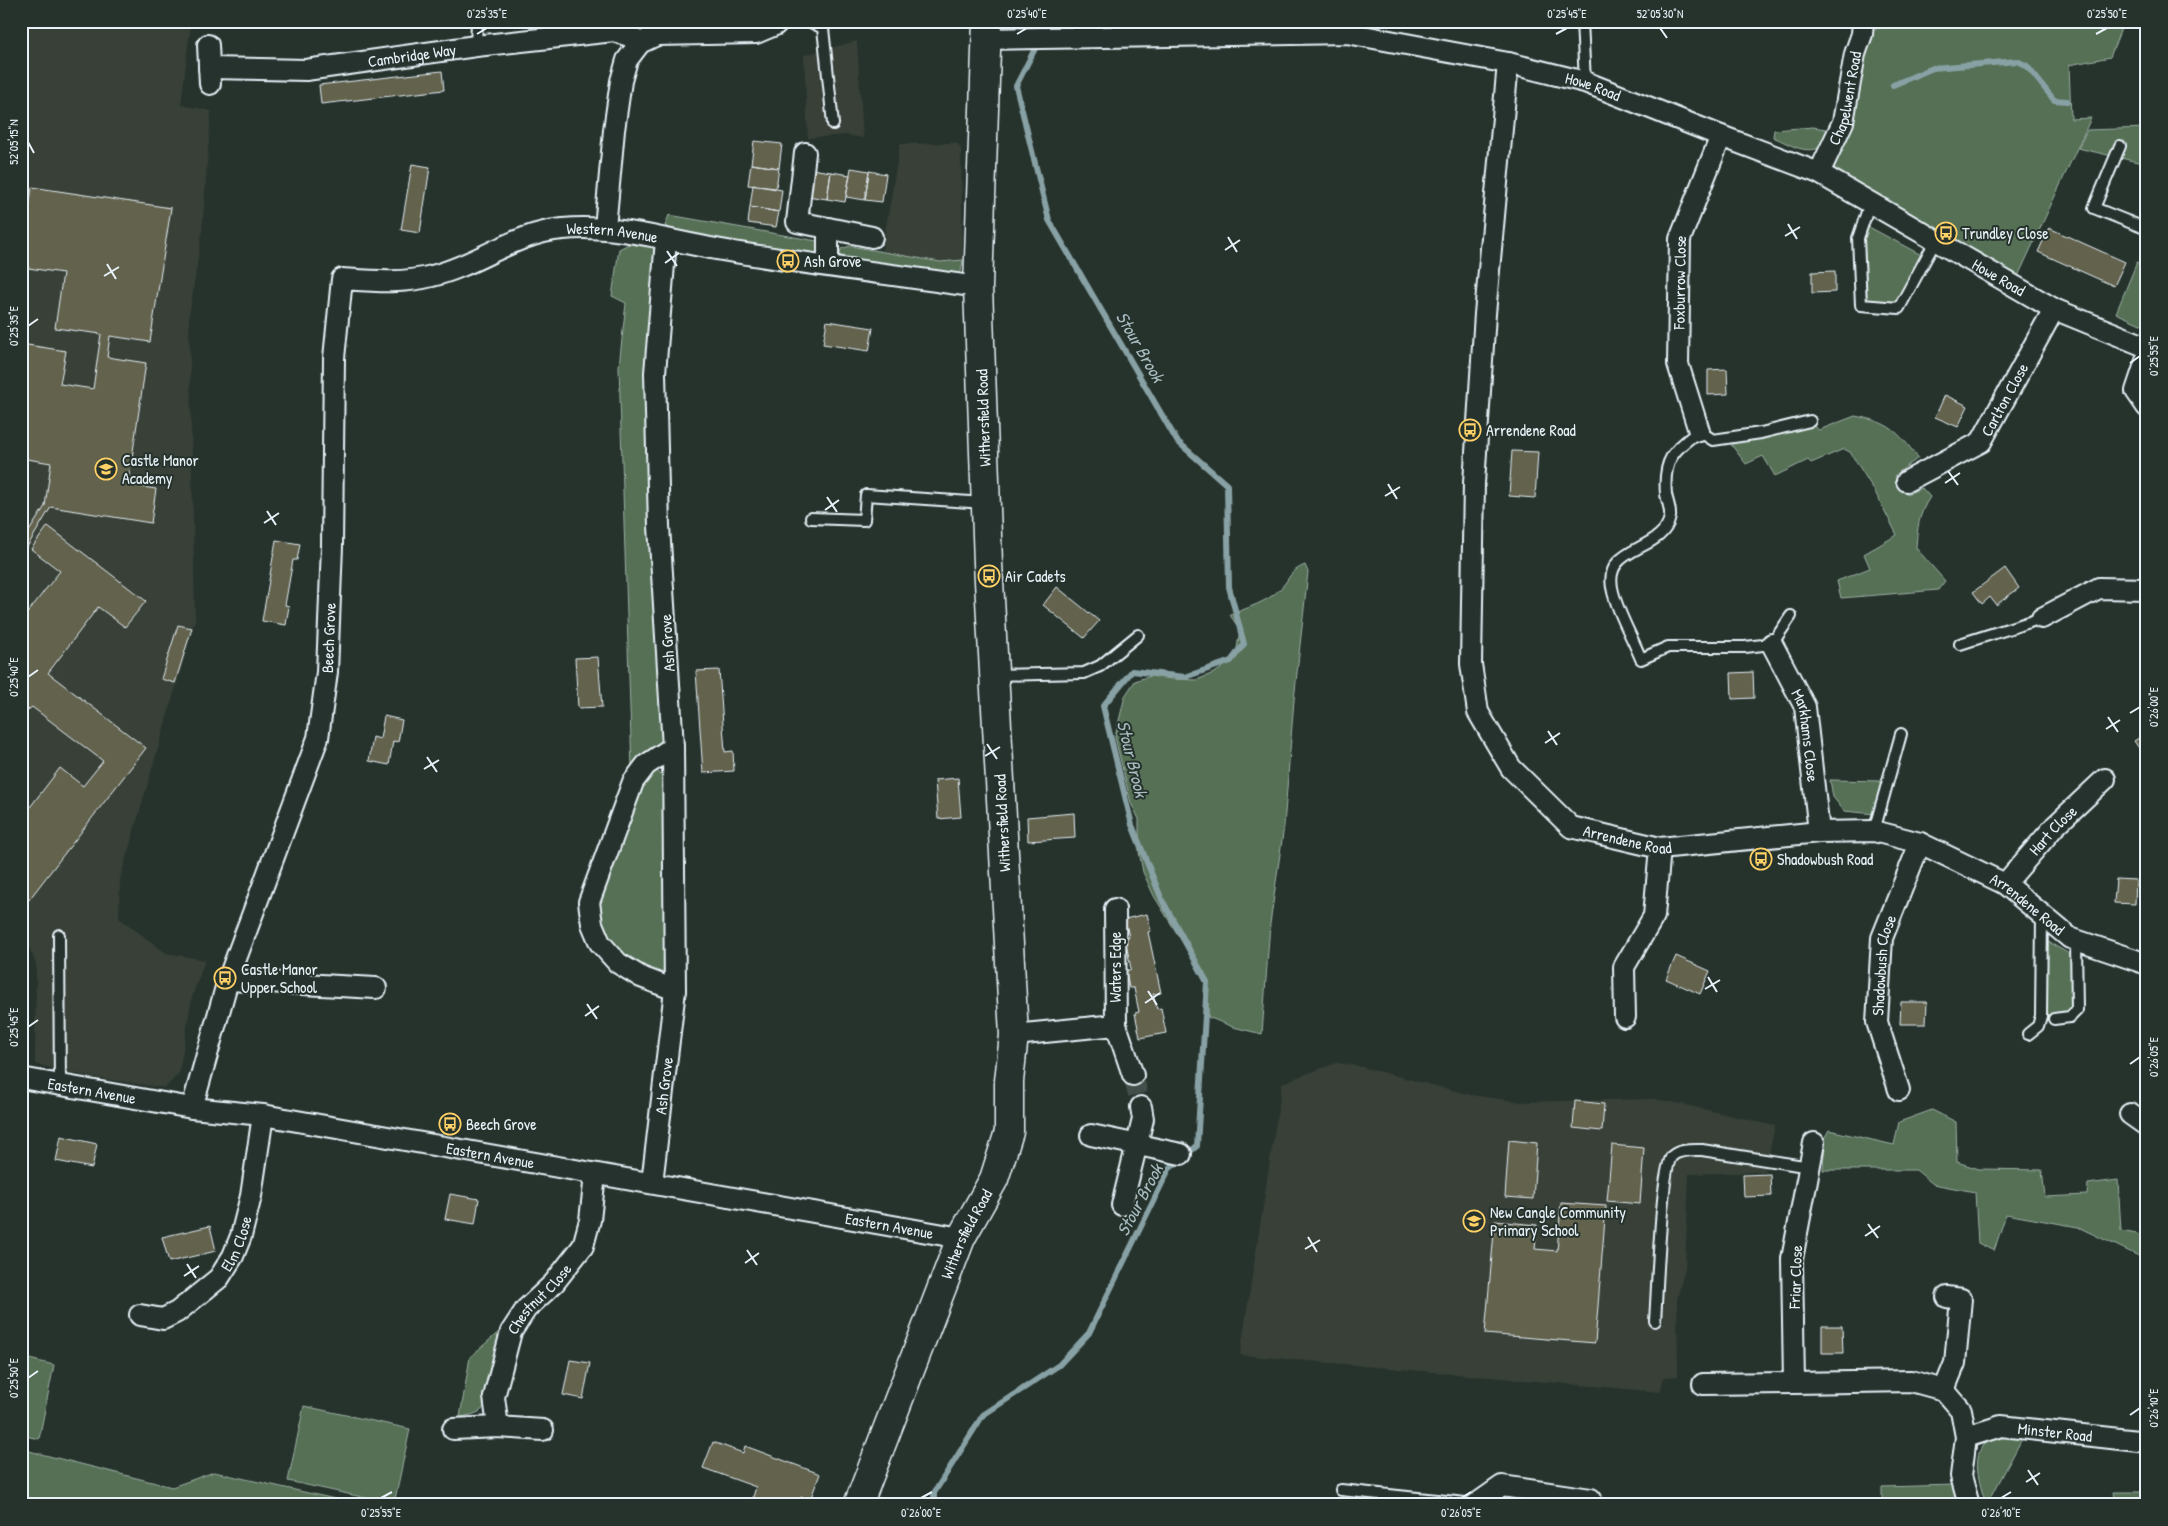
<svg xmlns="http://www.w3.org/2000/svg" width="2168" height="1526" viewBox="0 0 2168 1526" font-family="'Patrick Hand',sans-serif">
<rect width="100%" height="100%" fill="#26332d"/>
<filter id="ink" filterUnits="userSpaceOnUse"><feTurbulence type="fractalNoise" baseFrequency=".02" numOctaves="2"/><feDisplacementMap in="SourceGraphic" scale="10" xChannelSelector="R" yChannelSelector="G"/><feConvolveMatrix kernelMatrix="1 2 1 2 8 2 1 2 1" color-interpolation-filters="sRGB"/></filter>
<g filter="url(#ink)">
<path fill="#384137" d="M 21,21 L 191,21 L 181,105 L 211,111 L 202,232 L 189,317 L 195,621 L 120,879 L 119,918 L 166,953 L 205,960 L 192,997 L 179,1073 L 165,1088 L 85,1076 L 35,1064 L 36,964 L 30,949 L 21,941 Z
M 857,41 L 863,138 L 846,135 L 808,138 L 804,55 Z
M 957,143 L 961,149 L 963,260 L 940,262 L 882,251 L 900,144 Z
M 1336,1063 L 1354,1065 L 1471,1095 L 1521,1102 L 1654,1099 L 1677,1103 L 1775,1126 L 1765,1172 L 1689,1174 L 1685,1268 L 1677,1299 L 1678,1376 L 1664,1377 L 1660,1392 L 1240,1355 L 1282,1083 Z
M 880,1496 L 900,1505 L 876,1505 Z"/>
<path fill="#556f55" stroke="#9eb0a6" d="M 1900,21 L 2124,21 L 2110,57 L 2069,65 L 2071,119 L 2091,118 L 2014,285 L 1819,173 L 1862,34 Z
M 1813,127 L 1832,130 L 1826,146 C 1804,155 1794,146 1773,137 L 1774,130 Z
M 2147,128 L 2147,152 L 2142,163 L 2078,148 L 2087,130 Z
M 669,215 L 817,241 L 822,248 L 814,256 L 678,234 L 665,226 Z
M 1869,227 L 1925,257 L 1898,306 L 1863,303 L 1861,238 Z
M 635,241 L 649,244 L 662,252 L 663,740 L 632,770 L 619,366 L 626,303 L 612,296 L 619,249 Z
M 850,246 L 940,262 L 963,260 L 960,278 L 847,263 L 840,255 L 841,249 Z
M 2137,262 L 2147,266 L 2147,327 L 2116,313 Z
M 1855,416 C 1889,422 1898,431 1918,458 L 1895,475 L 1907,494 L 1922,488 L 1930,497 C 1919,513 1917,529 1916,548 L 1945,581 L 1938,590 L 1841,598 L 1837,581 L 1870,568 L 1864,554 L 1897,535 L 1874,490 L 1850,452 L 1844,449 L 1811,463 L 1808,460 L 1775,476 L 1763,456 L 1746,464 L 1730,443 L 1813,426 L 1819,430 Z
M 1305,565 L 1308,572 L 1294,700 L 1284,826 L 1270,924 L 1262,1034 L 1233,1027 L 1208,1017 L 1208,993 L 1202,974 L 1154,896 L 1143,872 L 1139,852 L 1139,819 L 1131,803 L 1115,737 L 1125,696 L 1135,681 L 1150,676 L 1172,679 L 1197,680 L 1216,672 L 1231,661 L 1237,648 L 1240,630 L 1230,615 C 1246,608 1268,602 1280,589 C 1291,578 1288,572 1305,565 Z
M 655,768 L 665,780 L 665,967 L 662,973 L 648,977 L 607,944 L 595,903 L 639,787 Z
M 1830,780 L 1882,781 L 1875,814 L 1844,811 L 1833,797 Z
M 2045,940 L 2071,955 L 2072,1006 L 2066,1012 L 2044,1015 Z
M 1932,1110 L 1956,1122 L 1957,1162 L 1979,1169 L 2042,1170 L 2045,1197 L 2087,1195 L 2088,1184 L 2118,1180 L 2121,1231 L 2147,1236 L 2147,1260 L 2078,1227 L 2006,1214 L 1994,1251 L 1978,1243 L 1975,1192 L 1933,1184 L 1916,1170 L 1823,1170 L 1825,1137 L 1829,1130 L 1894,1145 L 1899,1122 Z
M 508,1324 L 489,1402 C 481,1413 474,1415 460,1417 L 470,1357 Z
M 21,1357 L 54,1365 L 39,1439 L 21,1435 Z
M 304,1406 L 410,1429 L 394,1504 L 288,1481 Z
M 2024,1435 L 1987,1505 L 1986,1505 C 1980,1484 1967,1450 1993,1437 C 2001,1433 2016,1436 2024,1435 Z
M 21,1449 L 172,1487 L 214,1472 L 362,1505 L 21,1505 Z
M 1956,1485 L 1960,1505 L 1882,1505 L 1882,1487 Z
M 2114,1492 L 2147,1492 L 2147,1505 L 2116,1505 Z"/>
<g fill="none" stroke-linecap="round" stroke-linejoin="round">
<path stroke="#88a1a5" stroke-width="6" d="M 1893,85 L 1933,68 L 2017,61 L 2027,66 L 2054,100 L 2067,101
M 934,1505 L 934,1493 L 983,1415 L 1059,1365 L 1089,1333 L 1169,1169 L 1197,1146 L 1207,982 L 1162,900 L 1132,825 L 1103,706 L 1132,671 L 1185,677 L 1231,661 L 1244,644 L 1229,587 L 1227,485 L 1177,441 L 1049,220 L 1016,86 L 1049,21"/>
</g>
<path fill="#62624d" stroke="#e8f1f8" d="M 442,71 L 444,90 L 321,104 L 319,85 Z
M 754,141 L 782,144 L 779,168 L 751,164 Z
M 412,164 L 430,167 L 420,233 L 401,230 Z
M 751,164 L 779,168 L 776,188 L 748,185 Z
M 2147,167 L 2147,179 L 2142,177 Z
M 851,168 L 869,171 L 865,200 L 846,197 Z
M 811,169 L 831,172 L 827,199 L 807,196 Z
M 869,171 L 886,174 L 882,202 L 865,200 Z
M 831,172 L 850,175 L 845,202 L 827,199 Z
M 753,185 L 782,190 L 779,212 L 750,207 Z
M 32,187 L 171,208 L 150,342 L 110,336 L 107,357 L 146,363 L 128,485 L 156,489 L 151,523 L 51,507 L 21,557 L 21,544 L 45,506 L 51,463 L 21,458 L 21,344 L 66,351 L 60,384 L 93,389 L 101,334 L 55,328 L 63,273 L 21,267 Z
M 750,207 L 779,212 L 776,227 L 748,223 Z
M 2049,228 L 2125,262 L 2114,286 L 2038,252 Z
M 1835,271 L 1835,292 L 1812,293 L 1812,272 Z
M 827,321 L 873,328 L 869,351 L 823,344 Z
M 1727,369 L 1728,394 L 1708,395 L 1708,370 Z
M 1945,395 L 1968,406 L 1958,427 L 1935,417 Z
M 1512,451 L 1538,452 L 1535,498 L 1509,496 Z
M 48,526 L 146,601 L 125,627 L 98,607 L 48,673 L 146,748 L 21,910 L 21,819 L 60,768 L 83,786 L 103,761 L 32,707 L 21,715 L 21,621 L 60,571 L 31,549 Z
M 276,540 L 300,544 L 297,560 L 293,560 L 285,605 L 289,606 L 286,625 L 262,621 Z
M 2005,568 L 2019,588 L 1996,605 L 1990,597 L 1982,604 L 1973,592 Z
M 1057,587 L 1099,621 L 1084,638 L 1043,605 Z
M 178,625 L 192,628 L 175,683 L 161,679 Z
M 598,657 L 602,707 L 578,708 L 575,658 Z
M 719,670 L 725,752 L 733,751 L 734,771 L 703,773 L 696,671 Z
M 1753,672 L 1754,698 L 1732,699 L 1731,673 Z
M 384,716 L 402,720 L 398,742 L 393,741 L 389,765 L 369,761 L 373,737 L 380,739 Z
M 2147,733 L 2147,758 L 2146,758 L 2134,741 Z
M 958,778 L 961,817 L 938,819 L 935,780 Z
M 1074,813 L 1075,838 L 1028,841 L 1027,817 Z
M 2116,879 L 2136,880 L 2135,904 L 2114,903 Z
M 1147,914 L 1151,931 L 1148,932 L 1161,993 L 1153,994 L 1157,1009 L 1161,1008 L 1166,1033 L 1140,1038 L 1135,1013 L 1139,1012 L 1134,988 L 1129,988 L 1126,971 L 1131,969 L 1125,938 L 1129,937 L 1125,919 Z
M 1676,956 L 1710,971 L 1700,994 L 1666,979 Z
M 1901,1002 L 1927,1002 L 1926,1024 L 1900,1024 Z
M 1575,1101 L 1604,1104 L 1602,1131 L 1573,1128 Z
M 61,1136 L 97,1144 L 92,1168 L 56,1161 Z
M 1509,1140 L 1537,1143 L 1533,1199 L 1505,1197 Z
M 1612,1145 L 1644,1148 L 1640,1204 L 1607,1201 Z
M 1770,1174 L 1771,1196 L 1744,1197 L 1743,1175 Z
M 450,1194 L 479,1199 L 475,1224 L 445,1219 Z
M 1561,1203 L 1606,1206 L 1595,1343 L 1485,1334 L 1495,1221 L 1537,1225 L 1535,1249 L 1557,1251 Z
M 210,1226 L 216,1251 L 169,1262 L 162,1237 Z
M 1822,1326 L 1842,1326 L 1843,1353 L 1822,1353 Z
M 570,1360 L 590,1363 L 583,1399 L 563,1395 Z
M 713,1442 L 743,1453 L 745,1446 L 820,1474 L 810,1500 L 801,1497 L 798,1505 L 773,1505 L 753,1497 L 756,1487 L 703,1468 Z"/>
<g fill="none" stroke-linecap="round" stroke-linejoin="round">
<path stroke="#43504b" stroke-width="20" stroke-dasharray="20 10" stroke-linecap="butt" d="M 1133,1075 L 1141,1107"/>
<g stroke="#e8f1f8" stroke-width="14">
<path id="lane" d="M 808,21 L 823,28 L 833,124
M 1582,21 L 1585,82
M 476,46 L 477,21
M 2120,146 L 2094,208 L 2147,229
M 1870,203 L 1858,238 L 1861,305 L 1899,308 L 1936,240
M 811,518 L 864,520 L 866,495 L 985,503
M 1791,616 L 1772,644 L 1745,647 L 1668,647 L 1641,659 C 1633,639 1618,613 1613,592 C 1600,544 1663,554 1670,517 C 1671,509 1667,501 1666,494 C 1663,459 1673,451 1699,431 L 1713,440 L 1761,433 L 1810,421
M 1960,644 L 2042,618
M 995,675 L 1084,673 L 1100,666 L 1138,635
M 1874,831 L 1901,734
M 59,935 L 60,1085
M 2054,1019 L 2070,1017 L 2077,1010 L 2076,941
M 2028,1034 L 2038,1026 L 2041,1016 L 2042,916
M 1655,1321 C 1657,1296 1661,1168 1672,1156 C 1679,1149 1693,1150 1702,1150 L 1810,1167
M 1341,1490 L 1475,1504"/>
</g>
<g stroke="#e8f1f8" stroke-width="24">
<g id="street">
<path id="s1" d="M 985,39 L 1347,33 L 1508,63 L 1585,82 L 1721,136 L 1819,173 L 2054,309 L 2147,347"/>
<path d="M 208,45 L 210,84"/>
<path id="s2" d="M 1508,63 L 1485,314 L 1474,483 L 1471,664 L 1478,712 L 1511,768 L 1571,827 L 1660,848 L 1819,832 L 1874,831 L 1920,843 L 2005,884 L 2070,938 L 2147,964"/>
<path id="s3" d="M 209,68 L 306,70 L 476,46 L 614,31 L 629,36 L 640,43"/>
<path d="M 805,153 L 797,222 L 828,228 L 828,265"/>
<path id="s4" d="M 1819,173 L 1843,122 L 1855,54 L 1862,34 L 1863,21"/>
<path d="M 605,228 L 614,130 L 621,81 L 627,60 L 640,43 L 657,35 L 756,33 L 775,25 L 779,21"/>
<path d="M 828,228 L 872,237"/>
<path d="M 2147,358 L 2136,391 L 2147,407"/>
<path id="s5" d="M 1699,431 L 1678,364 L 1680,239 L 1721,136"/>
<path id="s6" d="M 1907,481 L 1981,442 L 2054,309"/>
<path d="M 2042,618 L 2099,588 L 2147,589"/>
<path id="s7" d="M 1772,644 L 1805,707 L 1819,832"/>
<path d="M 673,747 L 646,765 L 633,782 L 589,902 L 592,924 L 600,943 L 618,963 L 641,977 L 675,990"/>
<path id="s8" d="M 2005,884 L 2055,826 L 2105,779"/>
<path d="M 228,980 L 376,988"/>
<path d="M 1625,1017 L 1624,967 L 1654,916 L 1660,848"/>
<path d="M 1116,1025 L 1133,1075"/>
<path d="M 1014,1035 L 1116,1025 L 1115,909"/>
<path id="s9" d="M 21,1078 L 192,1108 L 263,1115 L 961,1238"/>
<path id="s10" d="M 1899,1090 L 1877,1022 L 1882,938 L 1920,843"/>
<path id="s11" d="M 192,1108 L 228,980 L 318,738 L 327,672 L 332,546 L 334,358 L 342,279 C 372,281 402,284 432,276 C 478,265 514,233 563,229 C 614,224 666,240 716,249 C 803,264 891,274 978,287"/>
<path d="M 2130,1114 L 2147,1126"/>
<path d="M 1091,1135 L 1181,1154"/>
<path d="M 1814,1143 L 1792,1259 L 1794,1383 L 1911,1381 L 1944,1390"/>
<path id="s12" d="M 652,1183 L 675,990 L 673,747 L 659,526 L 655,373 L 666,240"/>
<path d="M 1122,1205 L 1143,1119 L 1141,1107"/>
<path d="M 1947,1297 L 1961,1299 L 1955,1363 L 1944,1390 L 1961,1410 L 1966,1437 L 1961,1476 L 1969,1505"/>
<path id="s13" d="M 140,1315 L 163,1319 L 177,1312 L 219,1278 L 233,1256 L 241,1236 L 251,1196 L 263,1115"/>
<path d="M 1703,1384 L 1794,1383"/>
<path id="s14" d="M 498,1427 L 494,1397 L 511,1332 L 526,1309 L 554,1283 L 583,1246 L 590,1220 L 595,1175"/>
<path d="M 453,1429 L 498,1427 L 543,1430"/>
<path id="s15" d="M 1966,1437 L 2001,1426 L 2147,1442"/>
<path d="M 1475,1505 L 1502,1486 L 1591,1499"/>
</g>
</g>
<g stroke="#e8f1f8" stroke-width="31">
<g id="secondary">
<path id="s16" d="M 858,1505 L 961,1238 L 994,1179 L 1009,1132 L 1009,1081 L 1014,1035 L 988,563 L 978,287 L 987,21"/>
</g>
</g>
<use href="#lane" stroke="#26332d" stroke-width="10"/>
<use href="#street" stroke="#26332d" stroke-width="20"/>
<use href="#secondary" stroke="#26332d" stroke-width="28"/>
</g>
</g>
<path fill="none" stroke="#e8f1f8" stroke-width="2" d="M 1660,28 L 1667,38M 477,34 L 487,28M 1017,34 L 1027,28M 1556,34 L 1567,28M 2096,34 L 2107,28M 28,142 L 34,153M 1788,224 L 1797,239M 1785,236 L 1800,227M 1228,237 L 1237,252M 1225,250 L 1240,240M 667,251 L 677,266M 665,263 L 679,253M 107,264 L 116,279M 104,276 L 119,267M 28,326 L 38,319M 2130,363 L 2140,356M 1948,471 L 1958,485M 1945,483 L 1960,473M 1388,484 L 1397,499M 1385,496 L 1400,487M 827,497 L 837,512M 825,510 L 839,500M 267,511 L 276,525M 264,523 L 279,513M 28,677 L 38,670M 2130,713 L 2140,707M 2108,717 L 2118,732M 2106,729 L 2120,720M 1548,731 L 1557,745M 1545,743 L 1560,733M 987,744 L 997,759M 985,756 L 1000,747M 427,757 L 437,772M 424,769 L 439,760M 1708,977 L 1717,992M 1705,989 L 1720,980M 1148,991 L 1157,1005M 1145,1003 L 1160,993M 587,1004 L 597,1019M 585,1016 L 599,1006M 28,1027 L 38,1020M 2130,1064 L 2140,1057M 1868,1224 L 1878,1238M 1865,1236 L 1880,1226M 1308,1237 L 1317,1252M 1305,1249 L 1320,1240M 747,1250 L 757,1265M 745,1263 L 759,1253M 187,1264 L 196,1278M 184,1276 L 199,1266M 28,1378 L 38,1371M 2130,1415 L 2140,1408M 2028,1470 L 2038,1485M 2026,1482 L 2040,1473M 381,1498 L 392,1492M 921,1498 L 932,1492M 1461,1498 L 1471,1492M 2001,1498 L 2011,1492"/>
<defs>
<g id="bus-ring" transform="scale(1.125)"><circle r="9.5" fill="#26332d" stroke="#ffd166" stroke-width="1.5"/><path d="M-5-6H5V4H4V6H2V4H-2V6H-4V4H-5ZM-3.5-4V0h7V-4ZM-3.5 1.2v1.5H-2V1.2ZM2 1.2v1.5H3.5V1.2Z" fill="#ffd166"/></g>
<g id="school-ring" transform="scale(1.125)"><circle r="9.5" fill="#26332d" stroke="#ffd166" stroke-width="1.5"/><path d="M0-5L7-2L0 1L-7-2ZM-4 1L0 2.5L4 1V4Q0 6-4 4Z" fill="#ffd166"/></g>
</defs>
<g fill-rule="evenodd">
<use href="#bus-ring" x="1946" y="233"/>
<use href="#bus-ring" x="788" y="261"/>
<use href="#bus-ring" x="1470" y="430"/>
<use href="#school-ring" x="106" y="469"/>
<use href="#bus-ring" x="989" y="576"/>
<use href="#bus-ring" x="1761" y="859"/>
<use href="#bus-ring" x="225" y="978"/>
<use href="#bus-ring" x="450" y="1124"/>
<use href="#school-ring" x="1474" y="1221"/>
</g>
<g text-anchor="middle" stroke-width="4" stroke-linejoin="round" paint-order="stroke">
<g font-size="16" fill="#e8f1f8" stroke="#26332d">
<text dy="6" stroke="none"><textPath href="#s3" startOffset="204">Cambridge Way</textPath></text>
<text dy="6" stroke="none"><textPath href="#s1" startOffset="614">Howe Road</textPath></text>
<text dy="6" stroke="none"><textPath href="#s4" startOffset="80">Chapelwent Road</textPath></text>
<text dy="6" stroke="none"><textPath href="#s11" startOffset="1131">Western Avenue</textPath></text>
<text dy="6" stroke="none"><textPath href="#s1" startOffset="1064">Howe Road</textPath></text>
<text dy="6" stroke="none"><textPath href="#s5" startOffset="152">Foxburrow Close</textPath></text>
<text dy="6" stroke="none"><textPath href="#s6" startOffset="132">Carlton Close</textPath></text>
<text transform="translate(983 418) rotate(-92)" y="6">Withersfield Road</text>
<text dy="6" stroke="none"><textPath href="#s11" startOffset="492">Beech Grove</textPath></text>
<text transform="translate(667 643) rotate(-94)" y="6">Ash Grove</text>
<text dy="6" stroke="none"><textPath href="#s7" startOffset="99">Markhams Close</textPath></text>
<text transform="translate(1002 823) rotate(-93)" y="6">Withersfield Road</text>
<text dy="6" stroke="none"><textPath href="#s8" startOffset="72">Hart Close</textPath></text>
<text dy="6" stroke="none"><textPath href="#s2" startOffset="858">Arrendene Road</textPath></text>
<text dy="6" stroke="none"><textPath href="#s2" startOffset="1278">Arrendene Road</textPath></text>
<text dy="6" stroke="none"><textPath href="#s10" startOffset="129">Shadowbush Close</textPath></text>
<text transform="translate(1115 967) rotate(-90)" y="6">Waters Edge</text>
<text dy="6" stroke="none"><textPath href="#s12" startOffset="98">Ash Grove</textPath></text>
<text dy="6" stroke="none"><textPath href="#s9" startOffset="72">Eastern Avenue</textPath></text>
<text dy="6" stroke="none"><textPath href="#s9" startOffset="476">Eastern Avenue</textPath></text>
<text dy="6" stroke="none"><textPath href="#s9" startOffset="881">Eastern Avenue</textPath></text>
<text dy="6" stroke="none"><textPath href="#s16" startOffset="292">Withersfield Road</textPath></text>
<text dy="6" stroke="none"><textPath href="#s13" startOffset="132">Elm Close</textPath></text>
<text transform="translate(1795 1277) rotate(-88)" y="6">Friar Close</text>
<text dy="6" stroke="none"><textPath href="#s14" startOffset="141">Chestnut Close</textPath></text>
<text dy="6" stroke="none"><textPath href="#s15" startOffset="91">Minster Road</textPath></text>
</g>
<g font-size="16" fill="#e8f1f8" stroke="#26332d" text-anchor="start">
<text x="1962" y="239">Trundley Close</text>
<text x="804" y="267">Ash Grove</text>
<text x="1486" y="436">Arrendene Road</text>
<text x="122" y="466">Castle Manor<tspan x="122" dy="18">Academy</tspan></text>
<text x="1005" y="582">Air Cadets</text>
<text x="1777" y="865">Shadowbush Road</text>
<text x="241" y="975">Castle Manor<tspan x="241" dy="18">Upper School</tspan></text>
<text x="466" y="1130">Beech Grove</text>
<text x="1490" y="1218">New Cangle Community<tspan x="1490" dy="18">Primary School</tspan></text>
</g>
<g font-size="18" font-style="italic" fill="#a8bcc0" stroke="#26332d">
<text transform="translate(1140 347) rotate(60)" y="6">Stour Brook</text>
<text transform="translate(1132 759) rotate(76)" y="6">Stour Brook</text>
<text transform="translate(1140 1200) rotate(-62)" y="6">Stour Brook</text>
</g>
</g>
<rect width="2168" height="1526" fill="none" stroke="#26332d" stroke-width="55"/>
<rect x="28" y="28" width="2112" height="1470" fill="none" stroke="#e8f1f8" stroke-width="2"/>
<g font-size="12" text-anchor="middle" fill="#e8f1f8">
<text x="487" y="18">0°25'35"E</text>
<text x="1027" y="18">0°25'40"E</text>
<text x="1567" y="18">0°25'45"E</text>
<text x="1660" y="18">52°05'30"N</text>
<text x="2107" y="18">0°25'50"E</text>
<text transform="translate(14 142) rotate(-90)" y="4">52°05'15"N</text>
<text transform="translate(14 326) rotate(-90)" y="4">0°25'35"E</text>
<text transform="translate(2154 356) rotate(-90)" y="4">0°25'55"E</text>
<text transform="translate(14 677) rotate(-90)" y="4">0°25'40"E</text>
<text transform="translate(2154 707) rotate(-90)" y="4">0°26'00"E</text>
<text transform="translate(14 1027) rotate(-90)" y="4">0°25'45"E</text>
<text transform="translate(2154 1057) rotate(-90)" y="4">0°26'05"E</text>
<text transform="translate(14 1378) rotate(-90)" y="4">0°25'50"E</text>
<text transform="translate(2154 1408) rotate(-90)" y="4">0°26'10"E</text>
<text x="381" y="1517">0°25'55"E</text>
<text x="921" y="1517">0°26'00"E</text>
<text x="1461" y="1517">0°26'05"E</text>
<text x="2001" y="1517">0°26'10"E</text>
</g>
</svg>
